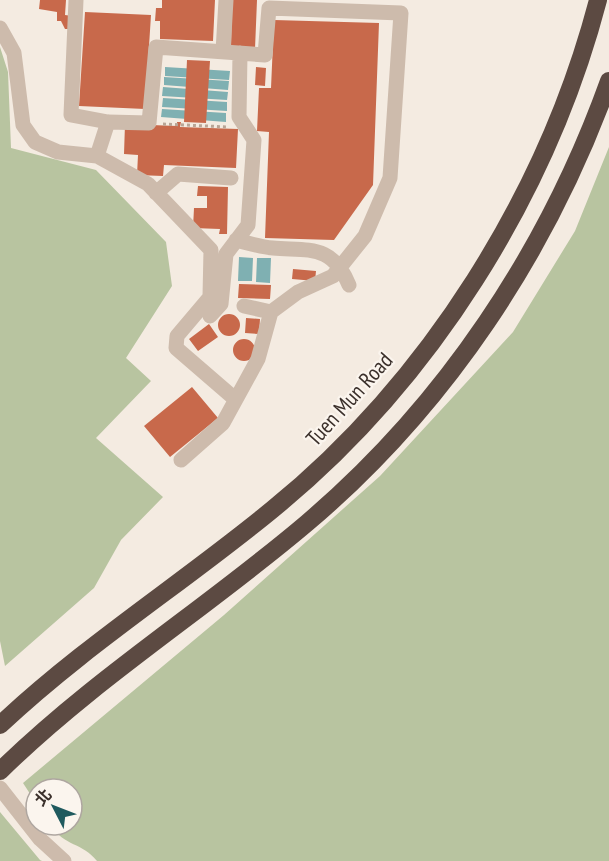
<svg xmlns="http://www.w3.org/2000/svg" width="609" height="861" viewBox="0 0 609 861" font-family="'PT Sans Narrow','Noto Sans TC',sans-serif">
<rect width="100%" height="100%" fill="#f4ebe1"/>
<path fill="#b8c4a0" d="M 0,47 L 8,72 L 11,148 L 96,170 L 166,242 L 172,286 L 126,358 L 151,381 L 96,438 L 163,497 L 121,540 L 94,588 L 5,666 L 0,641 Z
M 609,147 L 609,861 L 97,861 C 82,842 65,847 50,825 L 72,825 L 72,789 L 36,789 L 36,803 L 23,783 L 224,615 L 380,476 L 513,332 L 575,231 Z
M 0,812 L 40,860 L 42,861 L 0,861 Z"/>
<path fill="#7fb0b2" d="M 165,67 L 230,71 L 229,80 L 165,76 Z
M 164,77 L 229,81 L 228,90 L 164,85 Z
M 163,87 L 228,92 L 227,100 L 162,96 Z
M 163,98 L 227,102 L 227,111 L 162,107 Z
M 162,109 L 226,113 L 226,122 L 161,117 Z
M 239,257 L 253,258 L 252,281 L 238,281 Z
M 257,258 L 271,258 L 270,283 L 256,282 Z"/>
<path fill="#c8694b" d="M 40,0 L 66,0 L 65,15 L 72,16 L 71,29 L 65,29 L 61,21 L 57,21 L 57,12 L 39,9 Z
M 162,0 L 215,0 L 213,41 L 160,39 L 160,21 L 155,21 L 156,8 L 162,8 Z
M 232,0 L 257,0 L 255,49 L 231,48 Z
M 85,12 L 151,15 L 145,109 L 79,106 Z
M 274,20 L 379,23 L 373,185 L 334,240 L 265,238 L 269,132 L 257,131 L 259,88 L 271,88 Z
M 187,60 L 210,61 L 206,123 L 184,122 Z
M 256,67 L 266,68 L 265,86 L 255,85 Z
M 177,122 L 181,122 L 180,127 L 238,129 L 236,168 L 164,165 L 163,176 L 137,175 L 138,155 L 124,154 L 125,124 L 177,126 Z
M 198,186 L 228,187 L 227,234 L 219,234 L 220,229 L 193,228 L 194,208 L 207,208 L 207,196 L 197,196 Z
M 293,269 L 316,271 L 315,281 L 292,279 Z
M 239,284 L 271,285 L 270,299 L 238,298 Z
M218 325a11 11 0 1 1 22 0a11 11 0 1 1-22 0Z
M 246,318 L 260,319 L 259,334 L 245,333 Z
M 209,324 L 218,337 L 198,351 L 189,339 Z
M233 350a11 11 0 1 1 22 0a11 11 0 1 1-22 0Z
M 192,387 L 218,418 L 170,457 L 144,426 Z"/>
<g fill="none" stroke-linecap="round" stroke-linejoin="round">
<path stroke="#b9a596" stroke-width="3" stroke-dasharray="3 3" stroke-linecap="butt" d="M 163,124 L 228,127"/>
<path stroke="#cdbbac" stroke-width="15" d="M 76,0 L 71,115 L 108,122 L 149,123 L 156,47 L 265,55 L 269,8 L 401,13 L 390,178 L 365,236 L 333,276 L 298,292 L 271,312 L 258,359 L 223,423 L 181,460
M 0,28 L 14,53 L 23,125 L 35,142 L 58,152 L 97,156
M 223,52 L 226,0
M 108,122 L 97,156 L 148,184 L 211,250 L 210,297 L 177,336 L 176,348 L 235,399
M 156,193 L 178,174 L 231,178
M 236,240 C 248,243 260,247 273,248 C 310,251 332,244 349,285
M 244,306 L 271,312
M 210,316 L 221,304 L 226,254 L 248,225 L 254,140 L 239,117 L 240,53
M 0,788 L 40,839 L 64,861"/>
<path stroke="#5c4a42" stroke-width="18" d="M 0,725 C 85,645 183,583 273,509 C 429,382 547,195 598,0
M 0,771 C 95,678 207,608 307,523 C 445,406 548,251 609,81"/>
</g>
<g text-anchor="middle" stroke-width="4.5" stroke-linejoin="round" paint-order="stroke">
<g font-size="22" fill="#3b302b" stroke="#fbf5ee">
<text transform="translate(349 399) rotate(-48)" y="8">Tuen Mun Road</text>
</g>
</g>
<g transform="translate(54 807) rotate(312)"><circle r="28" fill="#fbf5ee" stroke="#aea6a0" stroke-width="1.5"/>
<path d="M0-4.5L10 22L0 15L-10 22Z" fill="#1f5a5e"/>
<text y="-9" font-size="16" font-weight="bold" text-anchor="middle" fill="#3b302b">北</text>
</g>
</svg>
